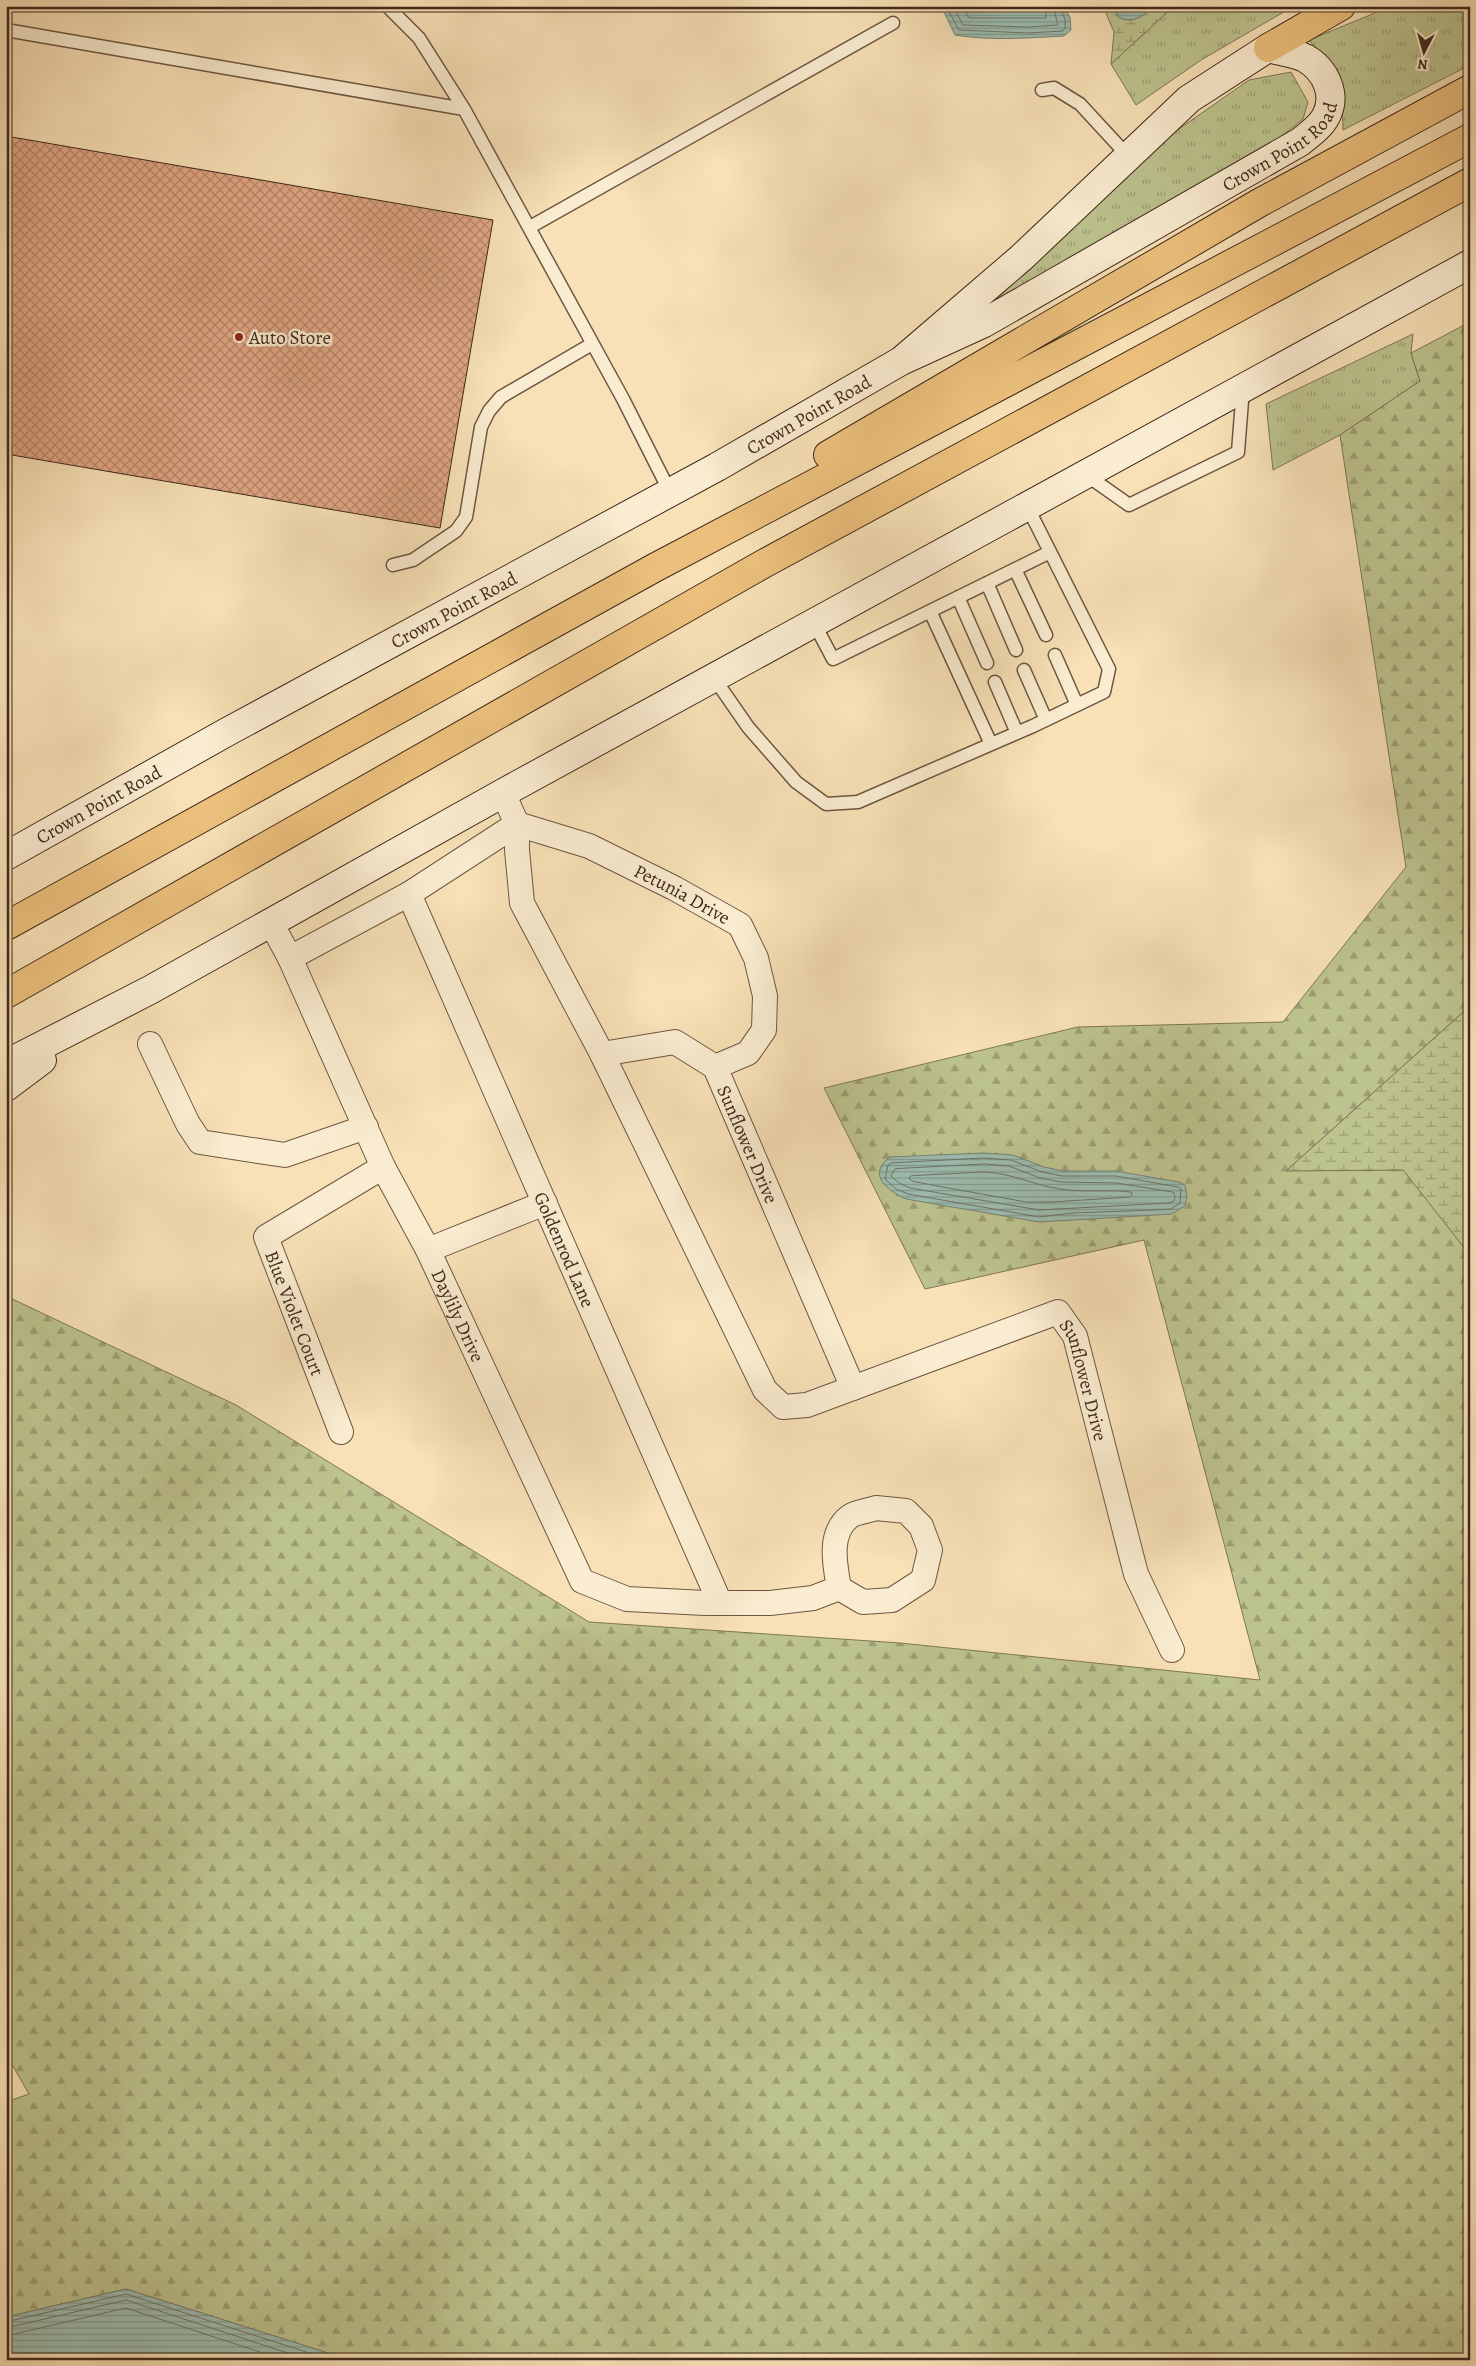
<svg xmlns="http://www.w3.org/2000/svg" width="1476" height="2366" viewBox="0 0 1476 2366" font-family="Alegreya,serif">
<defs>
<pattern id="grass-tufts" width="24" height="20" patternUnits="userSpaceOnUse" patternTransform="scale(1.25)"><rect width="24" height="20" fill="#bdc38e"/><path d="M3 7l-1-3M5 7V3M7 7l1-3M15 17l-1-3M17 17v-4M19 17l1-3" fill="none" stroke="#9b9e73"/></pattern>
<pattern id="forest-firs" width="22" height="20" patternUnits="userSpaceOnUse" patternTransform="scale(1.25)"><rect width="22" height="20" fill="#bdc38e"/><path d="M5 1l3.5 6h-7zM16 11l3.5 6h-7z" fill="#9b9e73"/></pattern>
<pattern id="wetland-marsh" width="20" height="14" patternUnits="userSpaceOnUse" patternTransform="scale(1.25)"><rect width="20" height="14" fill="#bdc38e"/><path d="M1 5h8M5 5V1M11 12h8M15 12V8" fill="none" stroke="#9b9e73"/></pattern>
<pattern id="water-rules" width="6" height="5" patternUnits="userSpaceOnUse" patternTransform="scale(1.25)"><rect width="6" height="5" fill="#9dbdb1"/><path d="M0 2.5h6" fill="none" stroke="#819a8f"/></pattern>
<pattern id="building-cross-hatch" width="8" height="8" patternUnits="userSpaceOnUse" patternTransform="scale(1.25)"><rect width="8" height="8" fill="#e0a583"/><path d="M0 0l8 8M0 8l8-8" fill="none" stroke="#b7866a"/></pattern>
</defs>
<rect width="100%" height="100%" fill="#f8e1b7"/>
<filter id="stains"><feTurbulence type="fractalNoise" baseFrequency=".004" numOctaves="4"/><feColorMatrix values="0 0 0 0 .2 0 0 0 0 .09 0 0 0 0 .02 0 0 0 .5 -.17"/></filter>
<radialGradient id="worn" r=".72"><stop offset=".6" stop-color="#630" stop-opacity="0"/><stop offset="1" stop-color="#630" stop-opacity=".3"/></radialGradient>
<path fill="url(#grass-tufts)" stroke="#7e7654" d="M 1174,6 L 1294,6 L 1201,60 L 1136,105 L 1111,64 Z
M 1392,6 L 1470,6 L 1470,65 L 1343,130 C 1342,84 1339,74 1309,40 Z
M 1291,72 L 1308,102 L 1303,119 L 1268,147 L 993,303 L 1153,147 L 1249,80 Z
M 1413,334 L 1411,353 L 1420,381 L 1340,435 L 1273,470 L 1266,404 Z"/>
<path fill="url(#forest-firs)" stroke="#7e7654" d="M 1470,322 L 1470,1006 L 1287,1170 L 1404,1170 L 1470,1255 L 1470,2360 L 350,2360 L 126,2289 L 6,2317 L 6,2102 L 29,2094 L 6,2054 L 6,1296 L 236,1405 L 589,1622 L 900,1643 L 1260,1680 L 1144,1240 L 925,1289 L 824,1088 L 1078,1027 L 1283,1022 L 1406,867 L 1340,435 L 1420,381 L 1411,353 Z"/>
<path fill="url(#wetland-marsh)" stroke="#7e7654" d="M 1103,6 L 1114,6 L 1118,17 C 1133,24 1143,17 1153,6 L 1174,6 L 1111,64 L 1114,32 Z
M 1470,1006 L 1470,1255 L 1403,1170 L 1286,1171 Z"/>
<path fill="url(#water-rules)" stroke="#778175" d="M 941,6 L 1063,6 L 1070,17 L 1071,30 L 1064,36 C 1028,38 990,41 955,35 Z
M 1114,6 L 1153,6 C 1143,17 1133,24 1118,17 Z
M 984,1153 L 1013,1155 L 1044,1167 L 1063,1171 L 1116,1171 L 1179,1182 L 1185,1185 L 1187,1196 L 1185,1206 L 1172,1214 L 1039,1222 L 906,1199 C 888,1191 866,1175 890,1157 Z
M 126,2289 L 350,2360 L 6,2360 L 6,2317 Z"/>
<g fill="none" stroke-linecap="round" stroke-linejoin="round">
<path stroke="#6e7266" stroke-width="1" d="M 946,6 L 959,30 L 1028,33 L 1063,31 L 1065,28 L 1065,19 L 1059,6
M 953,6 L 963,25 L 1028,27 L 1058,25 L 1053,6
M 962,6 L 969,18 L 1046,18 L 1046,6
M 984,1158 L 1011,1160 L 1042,1172 L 1062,1176 L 1116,1176 L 1178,1187 L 1181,1189 L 1180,1203 L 1171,1209 L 1154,1210 L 1073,1213 L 1039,1217 L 908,1194 L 896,1189 L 885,1179 L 888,1165 L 892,1163 Z
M 984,1164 L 1009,1166 L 1040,1178 L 1061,1182 L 1116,1183 L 1173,1192 L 1175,1196 L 1174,1201 L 1169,1203 L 1039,1210 L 910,1188 L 899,1183 L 891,1176 L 895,1169 Z
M 984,1172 C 1012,1173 1033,1185 1060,1189 C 1083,1193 1107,1189 1131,1192 L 1132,1195 L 1130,1197 L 1052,1202 L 1026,1202 L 932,1185 L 912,1181 L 909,1178 L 911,1176 Z
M 6,2322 L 126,2294 L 331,2360
M 6,2328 L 126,2300 L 309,2360
M 6,2336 L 126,2308 L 284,2360"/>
</g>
<path fill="url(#building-cross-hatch)" stroke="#3f281b" d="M 6,136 L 493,220 L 440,528 L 6,454 Z"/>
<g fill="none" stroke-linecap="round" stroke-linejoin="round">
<g stroke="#6d5642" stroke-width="15">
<path id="lane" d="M 387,6 L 419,38 L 464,109 L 623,399 L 670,492
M 6,30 L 464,109
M 1042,90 L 1054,88 L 1080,104 L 1127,155
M 530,227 L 893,23
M 1085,474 L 1129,505 L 1238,452 L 1243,388
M 393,565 L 413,560 L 456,531 L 466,517 L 481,427 L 489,411 L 501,397 L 592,344
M 1015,569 L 1046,635
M 987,583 L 1016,650
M 958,597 L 987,663
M 930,611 L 991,744
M 814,623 L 833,659 L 1050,552
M 1055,655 L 1077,705
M 1024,670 L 1046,720
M 714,678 L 748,727 L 796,782 L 826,804 L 858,802 L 1033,726 L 1104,692 L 1109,669 L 1027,506
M 995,682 L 1017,733"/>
</g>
<g stroke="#6d5642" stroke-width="26">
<g id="street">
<path id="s1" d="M 503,793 L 517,824 L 517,850 L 522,903 L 602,1054 L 765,1390 L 783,1407 L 807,1405 L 1058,1312 L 1075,1336 L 1136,1574 L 1172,1650"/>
<path id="s2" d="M 409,894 L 720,1603"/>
<path id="s3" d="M 271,923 L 290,958 L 383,1167 L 428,1250 L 582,1581 L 627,1599 L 705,1603 L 770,1603 L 813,1598 L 839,1588"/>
<path id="s4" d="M 290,958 L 409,894 L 517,824 L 589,846 L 674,888 L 740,925 L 756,958 L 765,996 L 764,1030 L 748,1053 L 715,1067"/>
<path d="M 150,1044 L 188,1124 L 200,1142 L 285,1155 L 366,1127"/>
<path id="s5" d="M 602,1054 L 675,1042 L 715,1067 L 853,1388"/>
<path d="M 428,1250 L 545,1203"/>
<path d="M 341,1432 L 266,1237 L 383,1167"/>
<path d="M 876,1508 L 906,1511 L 921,1526 L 930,1550 L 923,1580 L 892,1600 L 863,1602 L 839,1588 C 835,1565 828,1534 849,1517 C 855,1512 868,1511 876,1508 Z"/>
</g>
</g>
<g stroke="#3f281b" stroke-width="30">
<g id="secondary">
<path id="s6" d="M 6,856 L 227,732 L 717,467 L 901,361 L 984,323 L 1300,142 C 1310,134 1319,128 1325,118 C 1338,96 1326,70 1305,58 C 1295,53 1279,51 1268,48 L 1189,99 L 1021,258 L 901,361"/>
<path d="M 6,1064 L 150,990 L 503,793 L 1470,264"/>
<path d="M 6,1087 L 42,1060"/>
</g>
</g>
<g stroke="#3f281b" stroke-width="30">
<path id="highway" d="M 1268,48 L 1341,6
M 828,455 L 1259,203 L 1470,89
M 6,926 L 656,567 L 1470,138
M 6,994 L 765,563 L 1470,182"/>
</g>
<use href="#lane" stroke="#faecd0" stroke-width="12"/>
<use href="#street" stroke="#faecd0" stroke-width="24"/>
<use href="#secondary" stroke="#faecd0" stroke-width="28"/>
<use href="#highway" stroke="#ecc07c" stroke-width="28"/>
</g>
<circle fill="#8f2418" stroke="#faecd0" stroke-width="2" cx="239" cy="337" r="5"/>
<g text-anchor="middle" stroke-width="5" stroke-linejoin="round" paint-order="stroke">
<g font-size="19" fill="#3f281b" stroke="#faecd0">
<text dy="7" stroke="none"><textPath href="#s6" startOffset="1460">Crown Point Road</textPath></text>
<text dy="7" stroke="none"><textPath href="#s6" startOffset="916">Crown Point Road</textPath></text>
<text dy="7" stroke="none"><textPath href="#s6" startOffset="511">Crown Point Road</textPath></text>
<text dy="7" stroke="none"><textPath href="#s6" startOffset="106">Crown Point Road</textPath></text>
<text dy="7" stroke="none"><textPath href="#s4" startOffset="444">Petunia Drive</textPath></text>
<text dy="7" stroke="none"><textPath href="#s5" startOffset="205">Sunflower Drive</textPath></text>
<text dy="7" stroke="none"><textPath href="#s2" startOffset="388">Goldenrod Lane</textPath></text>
<text transform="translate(295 1313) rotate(69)" y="7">Blue Violet Court</text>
<text dy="7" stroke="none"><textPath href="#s3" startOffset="435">Daylily Drive</textPath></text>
<text dy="7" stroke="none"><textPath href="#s1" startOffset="1048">Sunflower Drive</textPath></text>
</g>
<g font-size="19" fill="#3f281b" stroke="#faecd0" text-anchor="start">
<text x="249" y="344">Auto Store</text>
</g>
</g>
<rect width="1476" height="2366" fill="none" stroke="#f8e1b7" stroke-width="25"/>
<rect x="8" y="8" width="1461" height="2351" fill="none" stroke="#3f281b" stroke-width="2.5"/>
<rect x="12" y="12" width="1451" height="2341" fill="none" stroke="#3f281b"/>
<g transform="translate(1424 52) rotate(186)" stroke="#faecd0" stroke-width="4" paint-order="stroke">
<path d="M0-4L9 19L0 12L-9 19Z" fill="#3f281b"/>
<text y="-8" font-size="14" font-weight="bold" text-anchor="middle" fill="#3f281b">N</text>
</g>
<rect width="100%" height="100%" filter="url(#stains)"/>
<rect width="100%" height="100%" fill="url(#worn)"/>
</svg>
